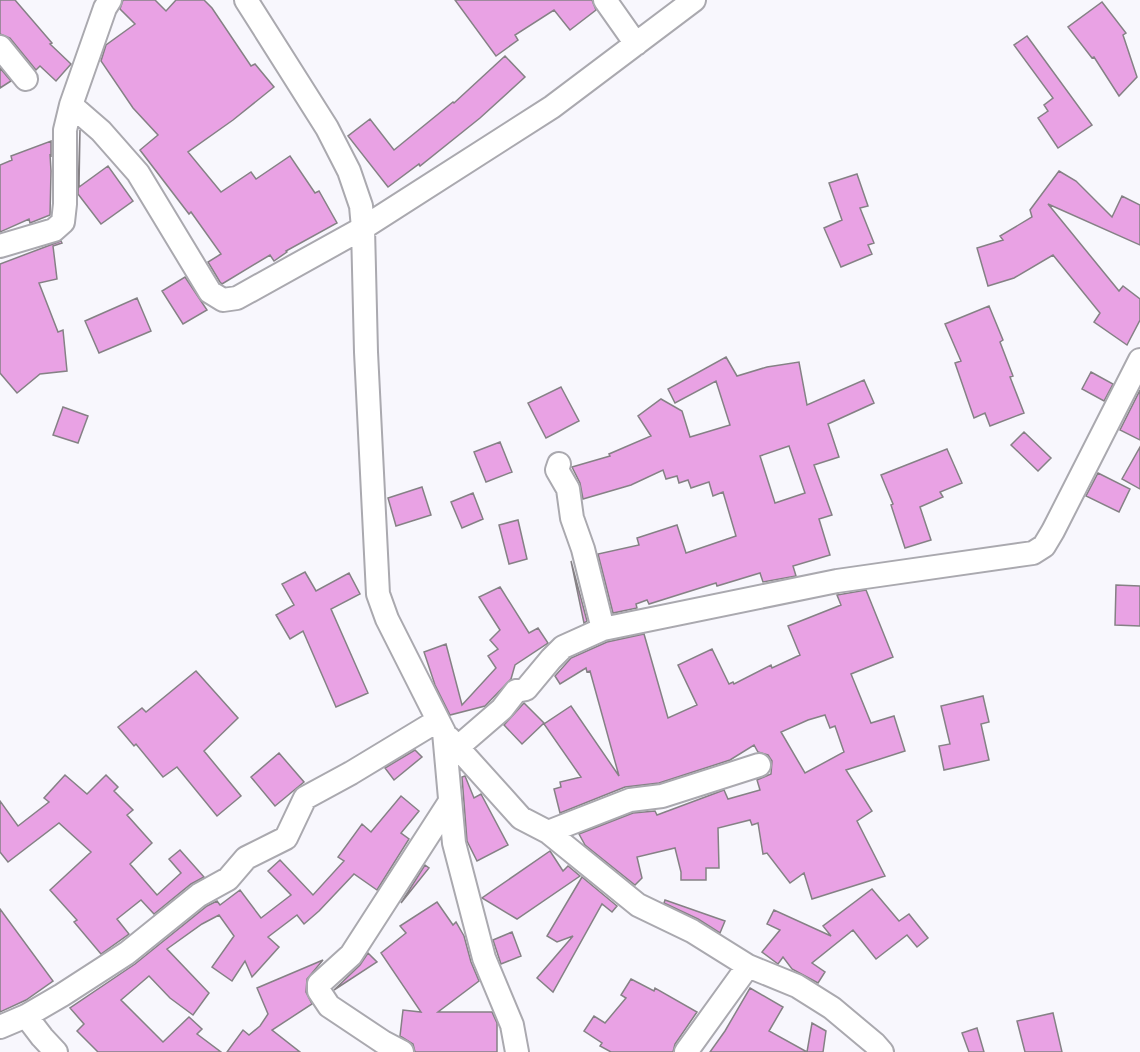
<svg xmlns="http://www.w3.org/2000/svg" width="1140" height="1052" viewBox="0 0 1140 1052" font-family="'Archivo Narrow',sans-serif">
<rect width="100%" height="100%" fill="#f8f7fd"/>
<path fill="#e9a2e4" stroke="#858185" stroke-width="1.5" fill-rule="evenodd" d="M 0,0 L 15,0 L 52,43 L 50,44 L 71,64 L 56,81 L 40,66 L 36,70 L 10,38 L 0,34 Z
M 123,0 L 155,0 L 166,11 L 176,0 L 204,0 L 212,8 L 251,66 L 255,64 L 274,87 L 233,120 L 188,152 L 221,192 L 251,172 L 256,179 L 290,156 L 315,193 L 319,191 L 337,223 L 286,251 L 287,252 L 274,261 L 270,255 L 222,284 L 220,282 L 208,262 L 221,254 L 191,212 L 189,214 L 140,150 L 158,135 L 133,108 L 101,61 L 106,45 L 135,24 L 120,9 Z
M 455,0 L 592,0 L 596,10 L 570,30 L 554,10 L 515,35 L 518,40 L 496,56 Z
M 1102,2 L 1126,33 L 1123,35 L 1137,77 L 1119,96 L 1094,57 L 1092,58 L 1068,27 Z
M 1027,36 L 1092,125 L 1058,148 L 1038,118 L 1048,111 L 1044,105 L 1053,98 L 1014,45 Z
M 505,56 L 525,77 L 480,118 L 420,166 L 419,164 L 388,187 L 348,136 L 370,119 L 394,150 L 453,102 L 454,103 Z
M 0,68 L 11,81 L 0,88 Z
M 80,130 L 79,187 L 108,166 L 133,201 L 101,224 L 78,194 Z
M 51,141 L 51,157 L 50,154 L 51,171 L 50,215 L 30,223 L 29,219 L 0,232 L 0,165 L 12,160 L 11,156 Z
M 1059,171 L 1076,181 L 1112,217 L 1122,196 L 1140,205 L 1140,245 L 1048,204 L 1119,291 L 1123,286 L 1140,299 L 1140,320 L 1127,345 L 1094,322 L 1100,313 L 1053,255 L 1014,278 L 988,286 L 977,248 L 1003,240 L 1000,236 L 1032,217 L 1030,210 Z
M 857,174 L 868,206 L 860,208 L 874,243 L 868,245 L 872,254 L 841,267 L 824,228 L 842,220 L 829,183 Z
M 61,241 L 62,243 L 53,246 L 57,279 L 39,283 L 58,332 L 63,330 L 67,371 L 40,374 L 17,393 L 0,373 L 0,264 Z
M 185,277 L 207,310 L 183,324 L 162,291 Z
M 137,298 L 151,331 L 99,353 L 85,321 Z
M 989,306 L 1003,340 L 1000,342 L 1013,376 L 1010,377 L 1024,413 L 990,426 L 985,413 L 974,418 L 955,363 L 961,361 L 945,324 Z
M 726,357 L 737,376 L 767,367 L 799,362 L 807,405 L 864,380 L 874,403 L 828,424 L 839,457 L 814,465 L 832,515 L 819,519 L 830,555 L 793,566 L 796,576 L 763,582 L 760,573 L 717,586 L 716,583 L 649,604 L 647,600 L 636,604 L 637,608 L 613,613 L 598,554 L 639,545 L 637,538 L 677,525 L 686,553 L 736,536 L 723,492 L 713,496 L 709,482 L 691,488 L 688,480 L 679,483 L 677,476 L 666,479 L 663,470 L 631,485 L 583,499 L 580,483 L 572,467 L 610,456 L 609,454 L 651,436 L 638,416 L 661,399 L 682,411 L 690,437 L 730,425 L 716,381 L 675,403 L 668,389 ZM 789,446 L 805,493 L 775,503 L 760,456 Z
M 1091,372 L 1113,384 L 1104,401 L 1082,389 Z
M 561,387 L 579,421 L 546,438 L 528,403 Z
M 1140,390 L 1140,440 L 1120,430 Z
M 63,407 L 88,416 L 78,443 L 53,435 Z
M 1024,432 L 1051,458 L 1038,471 L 1011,445 Z
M 500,442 L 512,472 L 486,482 L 474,452 Z
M 1140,447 L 1140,489 L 1122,479 Z
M 947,449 L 962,483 L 940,492 L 943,497 L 920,507 L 931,540 L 905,548 L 891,505 L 893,504 L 881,475 Z
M 1098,473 L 1130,489 L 1119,512 L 1086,496 Z
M 422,487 L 431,515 L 396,526 L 388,498 Z
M 473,493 L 483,519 L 462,528 L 451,502 Z
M 518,520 L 527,559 L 509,564 L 499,525 Z
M 571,561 L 587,621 L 584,623 Z
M 305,572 L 316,591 L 349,573 L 360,594 L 331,609 L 368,693 L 336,707 L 303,631 L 290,639 L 276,615 L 294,605 L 282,584 Z
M 1116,585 L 1140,586 L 1140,626 L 1115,625 Z
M 500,587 L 529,633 L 538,628 L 548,643 L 515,665 L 511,679 L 485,706 L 450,715 L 435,685 L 424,652 L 446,644 L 462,705 L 496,668 L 488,656 L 498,649 L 490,640 L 500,630 L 479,597 Z
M 866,590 L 893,657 L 851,674 L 871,723 L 894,716 L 905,751 L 846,770 L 872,811 L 857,821 L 885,876 L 812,899 L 804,873 L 790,883 L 767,853 L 763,854 L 758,823 L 752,825 L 750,820 L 718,828 L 719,868 L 706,868 L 706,880 L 681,880 L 681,872 L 675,848 L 637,857 L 642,878 L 635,885 L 585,845 L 579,834 L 633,813 L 655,811 L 657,815 L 724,790 L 728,799 L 760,790 L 757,780 L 771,774 L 772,761 L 768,755 L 758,752 L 754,745 L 730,760 L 659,783 L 625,787 L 560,813 L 554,789 L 561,787 L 560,782 L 581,777 L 544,724 L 571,706 L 619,776 L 590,671 L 587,672 L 586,668 L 560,684 L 555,676 L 571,658 L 607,642 L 644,634 L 668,718 L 697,705 L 678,665 L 712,649 L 729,684 L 733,682 L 734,684 L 771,665 L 772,668 L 800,655 L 788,626 L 841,605 L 837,595 ZM 825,715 L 830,728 L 835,726 L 844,752 L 805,773 L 781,732 L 808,720 Z
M 196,671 L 238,718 L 204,751 L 241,796 L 217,816 L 177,767 L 163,777 L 136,744 L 134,746 L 118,727 L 142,708 L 146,712 Z
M 983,696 L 989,722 L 981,724 L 989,760 L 944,770 L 939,746 L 950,744 L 941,706 Z
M 524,703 L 544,723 L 522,744 L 504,725 Z
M 415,750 L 422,757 L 394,780 L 385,768 Z
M 279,753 L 304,782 L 275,806 L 251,777 Z
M 65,775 L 87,794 L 106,775 L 118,787 L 114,791 L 133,810 L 127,815 L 152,843 L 130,864 L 157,895 L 181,873 L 169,859 L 180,850 L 204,877 L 191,884 L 154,914 L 141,900 L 117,919 L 129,934 L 101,954 L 74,922 L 77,920 L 50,890 L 91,852 L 59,823 L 8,862 L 0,852 L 0,801 L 18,826 L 49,802 L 44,798 Z
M 465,776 L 474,798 L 481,794 L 508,845 L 477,861 L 467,841 L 462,777 Z
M 401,796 L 419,811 L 401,833 L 409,839 L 377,890 L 354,874 L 319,911 L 304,924 L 297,915 L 268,937 L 279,947 L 252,977 L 245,961 L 232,981 L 212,967 L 234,936 L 219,915 L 202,924 L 167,949 L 209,993 L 193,1015 L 170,998 L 149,976 L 121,1000 L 163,1042 L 189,1017 L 202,1029 L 197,1034 L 221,1052 L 98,1052 L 77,1031 L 84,1024 L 70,1008 L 135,964 L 207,906 L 217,901 L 220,905 L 240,890 L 261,918 L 291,895 L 268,871 L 280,860 L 313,895 L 344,861 L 338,857 L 362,824 L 371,832 Z
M 550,851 L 563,871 L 568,866 L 580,876 L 517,919 L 482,898 Z
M 425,865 L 429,868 L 401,903 Z
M 582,877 L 617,906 L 612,912 L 602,904 L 553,992 L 537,978 L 573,936 L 557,942 L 547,936 Z
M 872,889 L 899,921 L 909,914 L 928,938 L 917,947 L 907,935 L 876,959 L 853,930 L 812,963 L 825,972 L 818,983 L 792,969 L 783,957 L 778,964 L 762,952 L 780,930 L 767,924 L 774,910 L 831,936 L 823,926 Z
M 665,900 L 725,921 L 720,933 L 698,919 L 664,903 Z
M 437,902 L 453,925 L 456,922 L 464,936 L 471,962 L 479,981 L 438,1012 L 492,1012 L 497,1023 L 497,1052 L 415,1052 L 413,1044 L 400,1036 L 403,1010 L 421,1012 L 381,953 L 406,933 L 400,926 Z
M 0,909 L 53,981 L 26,1000 L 0,1012 Z
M 512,932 L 521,956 L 501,964 L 493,940 Z
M 368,953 L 377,962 L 334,990 L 360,965 Z
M 323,960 L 307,979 L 306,992 L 312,1004 L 272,1030 L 300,1052 L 227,1052 L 243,1030 L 249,1035 L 260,1026 L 268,1014 L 257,988 Z
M 631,979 L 654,991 L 655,988 L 697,1012 L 675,1044 L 673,1052 L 611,1052 L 600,1046 L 602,1043 L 584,1031 L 594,1016 L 605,1023 L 626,998 L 621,995 Z
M 750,988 L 783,1007 L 769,1031 L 807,1052 L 812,1023 L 826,1031 L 823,1052 L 710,1052 L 725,1031 Z
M 1053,1013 L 1062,1052 L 1025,1052 L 1017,1021 Z
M 977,1028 L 984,1052 L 969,1052 L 962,1033 Z"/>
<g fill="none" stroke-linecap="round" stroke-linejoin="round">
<g stroke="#aaa9af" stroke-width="26">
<path id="street" d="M 246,0 L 327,128 L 349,171 L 361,206 L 363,228 L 366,352 L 378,594 L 387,619 L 444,732 L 454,843 L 484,958 L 512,1025 L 517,1052
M 605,0 L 636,44
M 0,47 L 26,79
M 71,105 L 101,131 L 138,173 L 210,292 L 223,300 L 237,298 L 363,228 L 552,107 L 694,0
M 0,246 L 54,230 L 63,222 L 65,204 L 65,130 L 71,105 L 105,8 L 110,0
M 559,464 L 557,470 L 568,489 L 572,518 L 583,549 L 603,629
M 449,738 L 521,818 L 548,832 L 638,905 L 692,931 L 748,966 L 797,986 L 832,1008 L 875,1044 L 882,1052
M 458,747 L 502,709 L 516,691 L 526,689 L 551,659 L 563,647 L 603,629 L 837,581 L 1033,553 L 1044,546 L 1053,531 L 1140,360
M 548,832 L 630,800 L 662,796 L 759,765
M 26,1016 L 42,1037 L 56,1052
M 0,1027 L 26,1016 L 62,995 L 127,953 L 199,895 L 228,879 L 246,858 L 286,838 L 305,798 L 351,773 L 437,721
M 402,1052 L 383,1042 L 329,1006 L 319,991 L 319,984 L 351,955 L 449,803
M 686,1052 L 748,966"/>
</g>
<use href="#street" stroke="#fff" stroke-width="22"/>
</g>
</svg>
